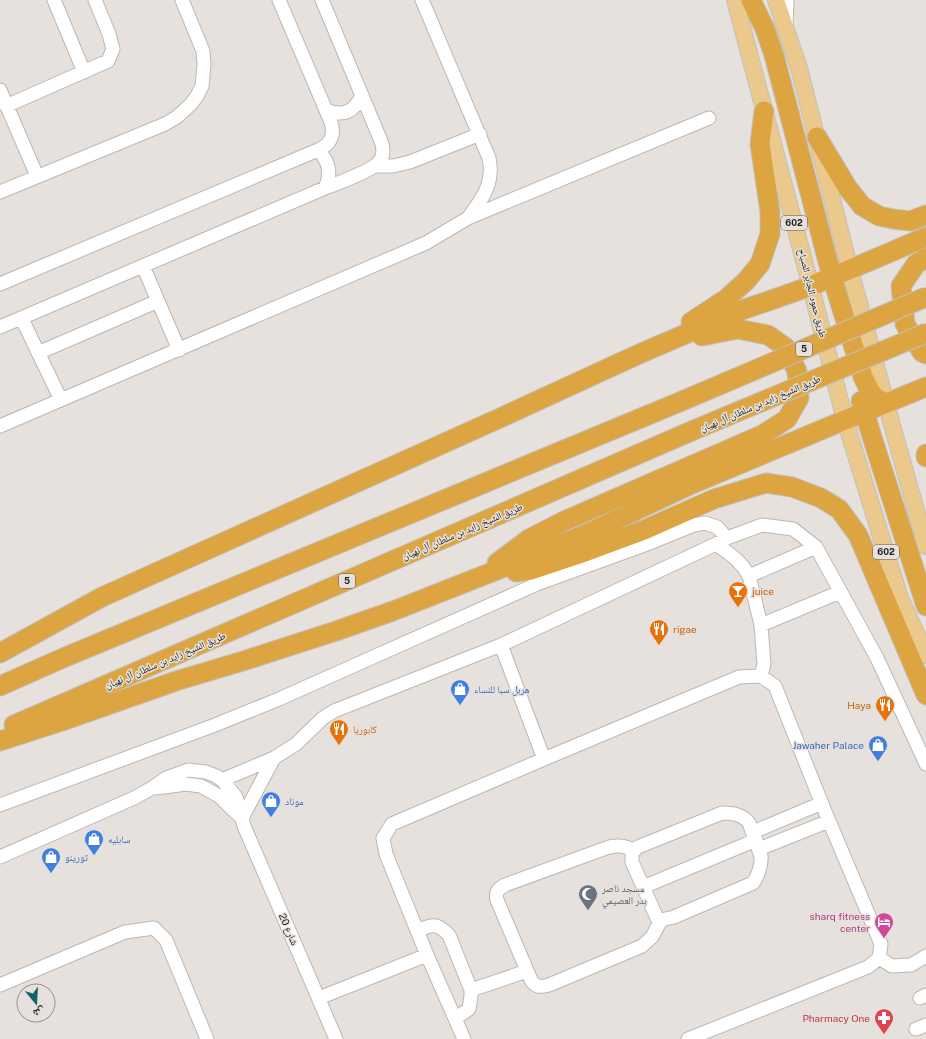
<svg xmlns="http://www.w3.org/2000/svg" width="926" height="1039" viewBox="0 0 926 1039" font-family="'Public Sans','Noto Naskh Arabic',sans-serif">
<rect width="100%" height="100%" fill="#e6e1dc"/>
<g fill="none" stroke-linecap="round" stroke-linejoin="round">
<g stroke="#bcb7b2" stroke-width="15">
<path id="minor" d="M 54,0 L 84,72
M 422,0 L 489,158 C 490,163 491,168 490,174 C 489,191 478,204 468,218
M 786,25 L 787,0
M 0,90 L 37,176
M 6,106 L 108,61 L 113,49 L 109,34 L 95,0
M 326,110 C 344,117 354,112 362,95
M 318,150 C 329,161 332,174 325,188
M 376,166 L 393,166 L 410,162 L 480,134
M 0,192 L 165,124 L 177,117 L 191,104 L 197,96 L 202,86 L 203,76 L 204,64 L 203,51 L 182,0
M 143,266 L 179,350
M 0,284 L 318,150 C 331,144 335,136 331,122 L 279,0
M 22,319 L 61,400
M 0,327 L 325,188 C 336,184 373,170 379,162 C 384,156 384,149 381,141 L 322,0
M 38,353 L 158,301
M 0,426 L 426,243 L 468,218 L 709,118
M 716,544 C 730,554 741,561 749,576 L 816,547
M 749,576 L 761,625 L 764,664 L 761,676
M 761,625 L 840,592
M 501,645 L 544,759
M 222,780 L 274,758 L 296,744 L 323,718 L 334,711 L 501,645 L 716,544 L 727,538 L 762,525 L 793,529 L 816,547 L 877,658 L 926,764
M 152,788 L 165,787 L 185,784 L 201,786 L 219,796 L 233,810 L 242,818
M 0,805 L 215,725 L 279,699 L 371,658 L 537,584 L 642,546 L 694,525 L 705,523 L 717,527 L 727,538
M 722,813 C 732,813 742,814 749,823 L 761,856 C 762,864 758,876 753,883 L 674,917 L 661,920 L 657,918 L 632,862 L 632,853 L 638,847 Z
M 242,818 L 274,758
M 753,832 L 822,803
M 759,849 L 829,821
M 634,850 C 624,846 620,845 609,847 L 505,885 C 498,889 495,892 497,900 L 531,980 C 536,988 541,987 549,985 L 642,946 L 652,937 L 661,920
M 0,857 L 134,798 L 152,788 L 166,778 L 188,770 L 206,772 L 216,776 L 222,780 L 236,797 L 244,826 L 336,1039
M 643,887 L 756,840
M 418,930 C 433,924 437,923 449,935 L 471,990 L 471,996 L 469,1009 L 456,1018
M 879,958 L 892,966 L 911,965 L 926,956
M 0,985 L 125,932 L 154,928 L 166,940 L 207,1039
M 471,990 L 527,971
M 319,998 L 427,955
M 920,998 L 926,995
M 916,1029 L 926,1025
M 464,1039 L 427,955 L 386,854 L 383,838 L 392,824 L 544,759 L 739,677 L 761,676 L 775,686 L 824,809 L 881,944 L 879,958 L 868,967 L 688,1039"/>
</g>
<g stroke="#c1c0bf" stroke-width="18">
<path id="major" d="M 735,0 L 807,272 L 845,420 L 900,598 L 926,655
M 776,0 L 799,68 L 850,270 L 894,432 L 926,546"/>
</g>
<g stroke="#c1c0bf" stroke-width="21">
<path id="highway" d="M 751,0 L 765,29 L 774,55 L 832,277 L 863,377 L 870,391 L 876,398 L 886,403
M 817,137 L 847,187 L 862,206 L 879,216 L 893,219 L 910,221 L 926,215
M 926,258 L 916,264 L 901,286 L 905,324 L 922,352 L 926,354
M 691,322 L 726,299 L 746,281 L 760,264 L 770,234 L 770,212 L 760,144 L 764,111
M 861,401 L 873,440 L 926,606
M 926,454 L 926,457
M 497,563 L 529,539 L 564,521 L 762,435 L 787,419 L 799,398 L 797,371 L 785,347 L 768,335 L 738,329 L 702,336
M 516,572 L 531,570 L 579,554 L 644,530 L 714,499 L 766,483 L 792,487 L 821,498 L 839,509 L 858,535 L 926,695
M 0,653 L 102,597 L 500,418 L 639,354 L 739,311 L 777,298 L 811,286 L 926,237
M 0,686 L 63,658 L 682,401
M 14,725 L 694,430
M 0,741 L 62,721 L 176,681 L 243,661 L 336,631 L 393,611 L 482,576 L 586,534 L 692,484 L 845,420 L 926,387"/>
</g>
<use href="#minor" stroke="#fff" stroke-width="13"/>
<use href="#major" stroke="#ebc98d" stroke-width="16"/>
<use href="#highway" stroke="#dda541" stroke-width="19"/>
<g stroke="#c1c0bf" stroke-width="21" stroke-linecap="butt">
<path id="highway-bridge" d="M 682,401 L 926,297
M 694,430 L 926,333"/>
</g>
<use href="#highway-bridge" stroke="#dda541" stroke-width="19"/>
</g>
<defs>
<g id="bar-pin" transform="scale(1)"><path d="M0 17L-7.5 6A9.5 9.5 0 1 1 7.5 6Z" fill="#e8710a" stroke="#e6e1dc"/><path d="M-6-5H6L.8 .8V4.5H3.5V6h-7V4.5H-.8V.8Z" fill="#fff"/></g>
<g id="restaurant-pin" transform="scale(1)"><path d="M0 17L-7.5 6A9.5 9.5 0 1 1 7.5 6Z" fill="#e8710a" stroke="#e6e1dc"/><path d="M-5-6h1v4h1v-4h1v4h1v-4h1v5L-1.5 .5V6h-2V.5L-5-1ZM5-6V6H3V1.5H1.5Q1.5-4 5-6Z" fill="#fff"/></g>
<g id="shop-pin" transform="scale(1)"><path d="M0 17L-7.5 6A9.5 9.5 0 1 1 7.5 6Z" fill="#3f7fe0" stroke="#e6e1dc"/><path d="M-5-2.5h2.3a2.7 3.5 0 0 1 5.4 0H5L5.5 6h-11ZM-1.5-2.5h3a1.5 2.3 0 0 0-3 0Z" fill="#fff"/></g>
<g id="mosque-pin" transform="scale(1)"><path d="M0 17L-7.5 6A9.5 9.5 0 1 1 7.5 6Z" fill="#6b7280" stroke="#e6e1dc"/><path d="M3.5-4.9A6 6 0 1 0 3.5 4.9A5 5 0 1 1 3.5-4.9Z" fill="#fff"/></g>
<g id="hotel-pin" transform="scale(1)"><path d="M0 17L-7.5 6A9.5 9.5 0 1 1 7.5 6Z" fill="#d1479c" stroke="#e6e1dc"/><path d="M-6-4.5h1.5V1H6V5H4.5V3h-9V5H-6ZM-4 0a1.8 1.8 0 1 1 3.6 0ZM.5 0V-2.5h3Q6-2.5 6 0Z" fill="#fff"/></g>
<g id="pharmacy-pin" transform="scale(1)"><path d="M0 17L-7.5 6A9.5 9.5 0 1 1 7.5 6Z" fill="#e0444e" stroke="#e6e1dc"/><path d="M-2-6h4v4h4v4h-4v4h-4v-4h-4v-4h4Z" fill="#fff"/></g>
</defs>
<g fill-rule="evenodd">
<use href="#bar-pin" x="738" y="591"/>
<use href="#restaurant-pin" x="659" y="629"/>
<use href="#shop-pin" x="460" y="689"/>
<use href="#restaurant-pin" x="885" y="705"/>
<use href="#restaurant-pin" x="339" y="729"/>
<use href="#shop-pin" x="878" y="745"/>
<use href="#shop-pin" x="271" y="801"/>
<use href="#shop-pin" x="94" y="839"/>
<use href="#shop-pin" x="51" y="857"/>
<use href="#mosque-pin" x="588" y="894"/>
<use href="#hotel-pin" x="884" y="922"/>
<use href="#pharmacy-pin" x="884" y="1018"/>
</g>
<g text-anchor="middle" stroke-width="3" stroke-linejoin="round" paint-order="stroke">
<g fill="#e6e1dc" stroke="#5b5856" stroke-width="1">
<rect x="781" y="216" width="26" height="14" rx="3"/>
<rect x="796" y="342" width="16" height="14" rx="3"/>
<rect x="873" y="545" width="26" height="14" rx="3"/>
<rect x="339" y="574" width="16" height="14" rx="3"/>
</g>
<g font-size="9" font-weight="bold" fill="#201e1c">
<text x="794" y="226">602</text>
<text x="804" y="352">5</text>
<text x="886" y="555">602</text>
<text x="347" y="584">5</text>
</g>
<g font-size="10" fill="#201e1c" stroke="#e6e1dc">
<text transform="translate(813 293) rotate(76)" y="4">طريق حمود الجابر الصباح</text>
<text transform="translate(760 403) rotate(-23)" y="4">طريق الشيخ زايد بن سلطان آل نهيان</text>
<text transform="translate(462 531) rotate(-23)" y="4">طريق الشيخ زايد بن سلطان آل نهيان</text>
<text transform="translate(165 660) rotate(-23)" y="4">طريق الشيخ زايد بن سلطان آل نهيان</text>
<text transform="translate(289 929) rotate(66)" y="4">شارع 20</text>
</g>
<g font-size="10" fill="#c56008" stroke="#e6e1dc" text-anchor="start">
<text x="752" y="595">juice</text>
<text x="673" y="633">rigae</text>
<text x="871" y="709" text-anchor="end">Haya</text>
<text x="353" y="733">كابوريا</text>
</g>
<g font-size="10" fill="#366cbe" stroke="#e6e1dc" text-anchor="start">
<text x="474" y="693">هربل سبا للنساء</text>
<text x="864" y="749" text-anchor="end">Jawaher Palace</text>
<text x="285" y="805">موناد</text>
<text x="108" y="843">سابليه</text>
<text x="65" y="861">تورينو</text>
</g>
<g font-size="10" fill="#5b616d" stroke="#e6e1dc" text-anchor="start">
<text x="602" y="892">مسجد ناصر<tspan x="602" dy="12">بدر العصيمي</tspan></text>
</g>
<g font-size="10" fill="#b23c85" stroke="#e6e1dc" text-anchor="end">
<text x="870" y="920">sharq fitness<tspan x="870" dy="12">center</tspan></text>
</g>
<g font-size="10" fill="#be3a42" stroke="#e6e1dc" text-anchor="end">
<text x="870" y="1022">Pharmacy One</text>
</g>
</g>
<g transform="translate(36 1003) rotate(162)"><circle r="19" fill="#e6e1dc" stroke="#97938f"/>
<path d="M0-3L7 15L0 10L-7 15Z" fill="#16606e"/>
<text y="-6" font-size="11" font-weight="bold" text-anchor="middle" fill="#201e1c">ش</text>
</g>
</svg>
